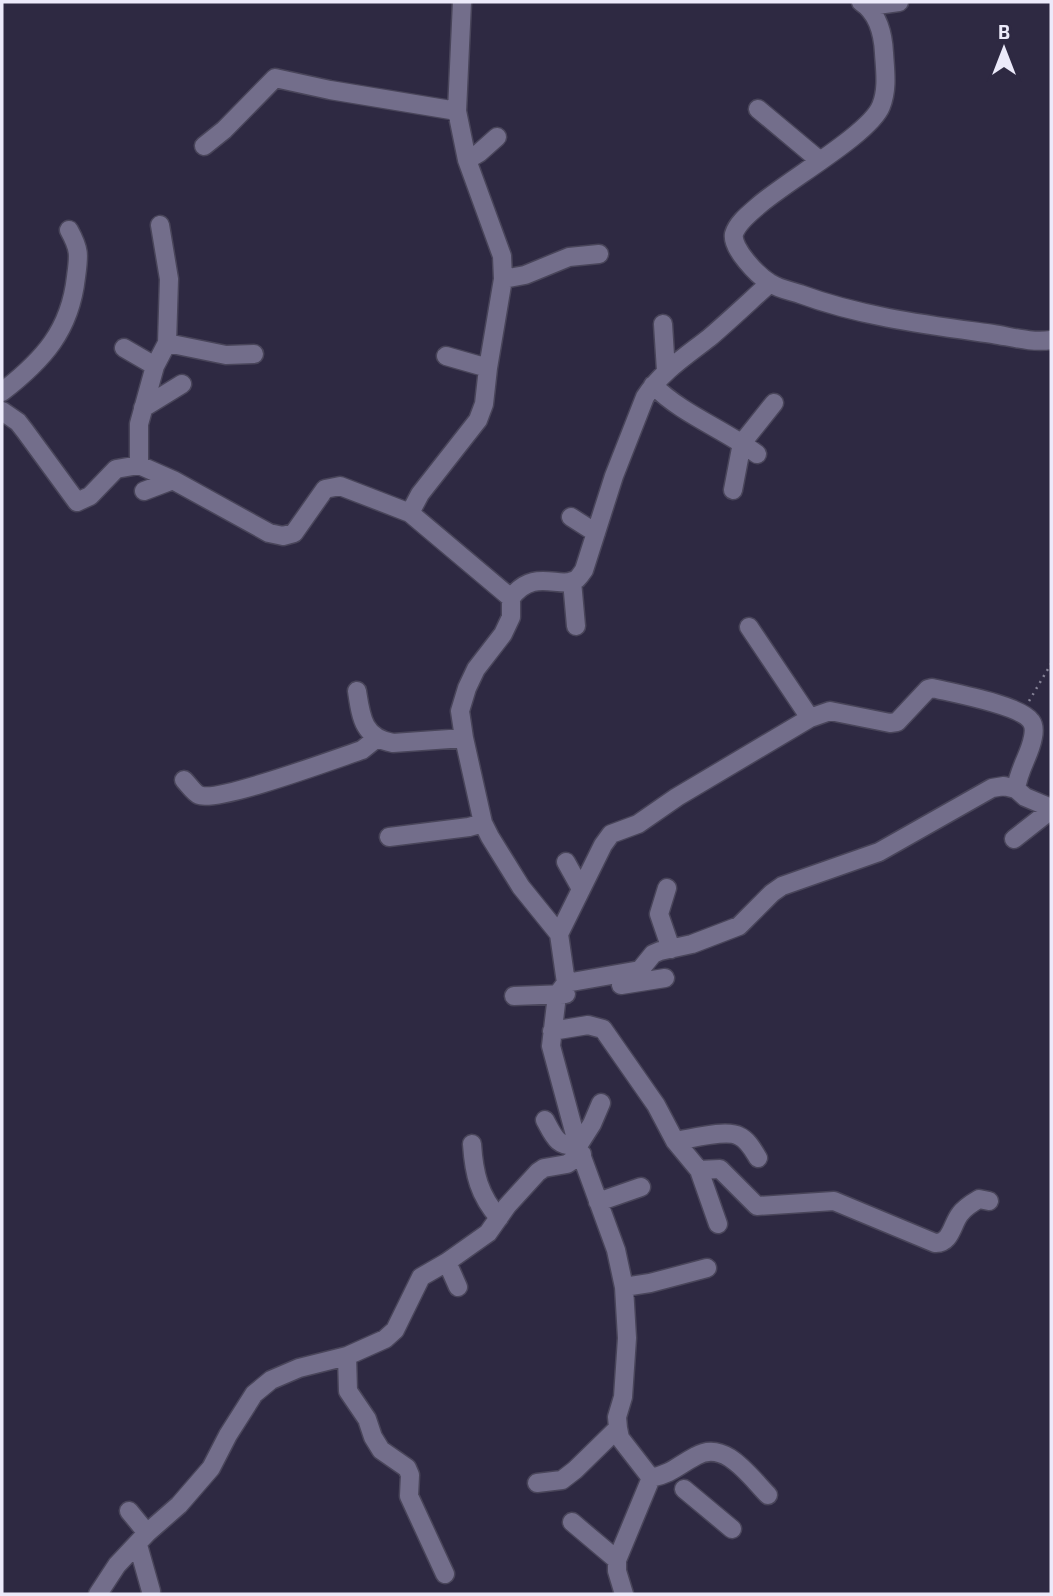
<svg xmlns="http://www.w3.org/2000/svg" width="1053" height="1596" viewBox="0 0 1053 1596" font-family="'Exo 2',sans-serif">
<rect width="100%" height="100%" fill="#2e2942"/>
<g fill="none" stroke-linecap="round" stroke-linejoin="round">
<g stroke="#49455a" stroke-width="21">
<path id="minor" d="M 861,2 C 878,13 883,33 884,53 C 885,70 888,89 881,106 C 870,134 786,181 758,206 C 750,213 737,223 734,234 C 731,248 758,276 770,283 C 779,289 791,291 800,294 C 862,317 929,325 993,334 C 1012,337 1032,343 1051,340
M 877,5 L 899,2
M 758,109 L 819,160
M 204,146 L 224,130 L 275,78 L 330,90 L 457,111
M 467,160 L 479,153 L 497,137
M 503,279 L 525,275 L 569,257 L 599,254
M 663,324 L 666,371
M 167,343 L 226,355 L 254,354
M 124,348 L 155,366
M 446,356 L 488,368
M 653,385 C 683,415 724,429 757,454
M 2,392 C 43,360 70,331 76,277 C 79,255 80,250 69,230
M 143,408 L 182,384
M 2,411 L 18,422 L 25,431 L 77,502 L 90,496 L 116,469 L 139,465 L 173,480 L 269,533 L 283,536 L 294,533 L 325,489 L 340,486 L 410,513 L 511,598 L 511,617 L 503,634 L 476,669 L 467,688 L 460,711 L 464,738 L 483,823 L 490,837 L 521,887 L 559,934 L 566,983 L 557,995 L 551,1046 L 578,1146 L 616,1250 L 624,1287 L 627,1338 L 623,1397 L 617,1417 L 618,1428 L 620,1438 L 651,1478 L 617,1560 L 617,1571 L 624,1594
M 139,465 L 139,424 L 155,366 L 167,343 L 169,279 L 160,225
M 733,490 L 742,443 L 774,403
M 144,491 L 173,480
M 410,513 L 420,494 L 478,420 L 484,404 L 488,368 L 503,279 L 502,256 L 467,160 L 457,111 L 462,2
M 571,517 L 596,533
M 572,581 L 576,626
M 511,598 C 534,566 562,591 577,579 C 580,576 582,573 584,570 L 614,476 L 645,397 C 661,372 686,356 709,338 C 730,320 750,301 770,283
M 749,627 L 810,718
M 357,691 C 361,717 363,738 393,743 L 464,738
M 184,780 C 188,784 194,793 199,795 C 217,803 338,758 362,750 L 377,738
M 389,837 L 469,827 L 483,823
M 1014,839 L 1051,810
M 566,862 L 581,889
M 667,888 L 659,914 L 671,949
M 559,934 L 603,845 L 611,834 L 638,824 L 677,797 L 810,718 L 830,711 L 890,723 L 897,722 L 928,689 L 932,688 C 953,693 1020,705 1031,721 C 1034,725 1034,732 1033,737 C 1030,755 1019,768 1016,789 L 1025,797 L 1051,808
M 566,983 L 640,970 L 653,954 L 660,951 L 692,944 L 739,926 L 772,893 L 782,886 L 879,852 L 992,788 L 1004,786 L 1016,789
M 621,985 L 665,978
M 514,996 L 566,994
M 552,1031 L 588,1025 L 603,1029 L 656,1105 L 675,1141 L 699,1170 L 720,1169 L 757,1206 L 834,1201 L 935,1243 C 951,1244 952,1224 960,1214 C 965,1207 972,1203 979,1199 L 989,1201
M 545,1120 C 554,1137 557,1147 578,1146 L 592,1124 L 601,1103
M 675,1141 C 690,1139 726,1129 739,1136 C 748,1140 753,1150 758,1158
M 472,1144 C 474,1174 479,1195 499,1218
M 699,1170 L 718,1224
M 598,1202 L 641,1187
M 447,1262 L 458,1287
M 624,1287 L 650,1283 L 707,1268
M 347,1356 L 348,1391 L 367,1419 L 373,1437 L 381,1450 L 407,1468 L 410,1475 L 409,1496 L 445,1574
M 651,1478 C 673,1473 677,1466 696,1456 C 725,1439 750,1477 768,1495
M 537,1483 L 562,1480 L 575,1470 L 618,1428
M 684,1489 L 732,1529
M 129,1511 L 147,1533
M 572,1522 L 617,1560
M 138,1545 L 151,1591
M 98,1594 L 117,1565 L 147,1533 L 179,1505 L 211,1468 L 228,1435 L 254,1394 L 271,1380 L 299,1368 L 347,1356 L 385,1339 L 395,1330 L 421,1277 L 447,1262 L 488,1233 L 507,1206 L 538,1172 L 544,1168 L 567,1164 L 582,1154"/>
</g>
<path stroke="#868397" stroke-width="2.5" stroke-dasharray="2 5" stroke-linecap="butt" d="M 1029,701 L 1051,664"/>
<use href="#minor" stroke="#736e8b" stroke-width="18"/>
</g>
<rect width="1053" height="1596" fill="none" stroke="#eceafa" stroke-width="7"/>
<g transform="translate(1004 49)" stroke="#2e2942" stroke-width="5" paint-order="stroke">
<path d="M0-5L12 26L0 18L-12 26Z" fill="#eceafa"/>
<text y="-10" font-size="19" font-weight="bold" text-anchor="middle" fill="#eceafa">B</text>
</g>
</svg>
